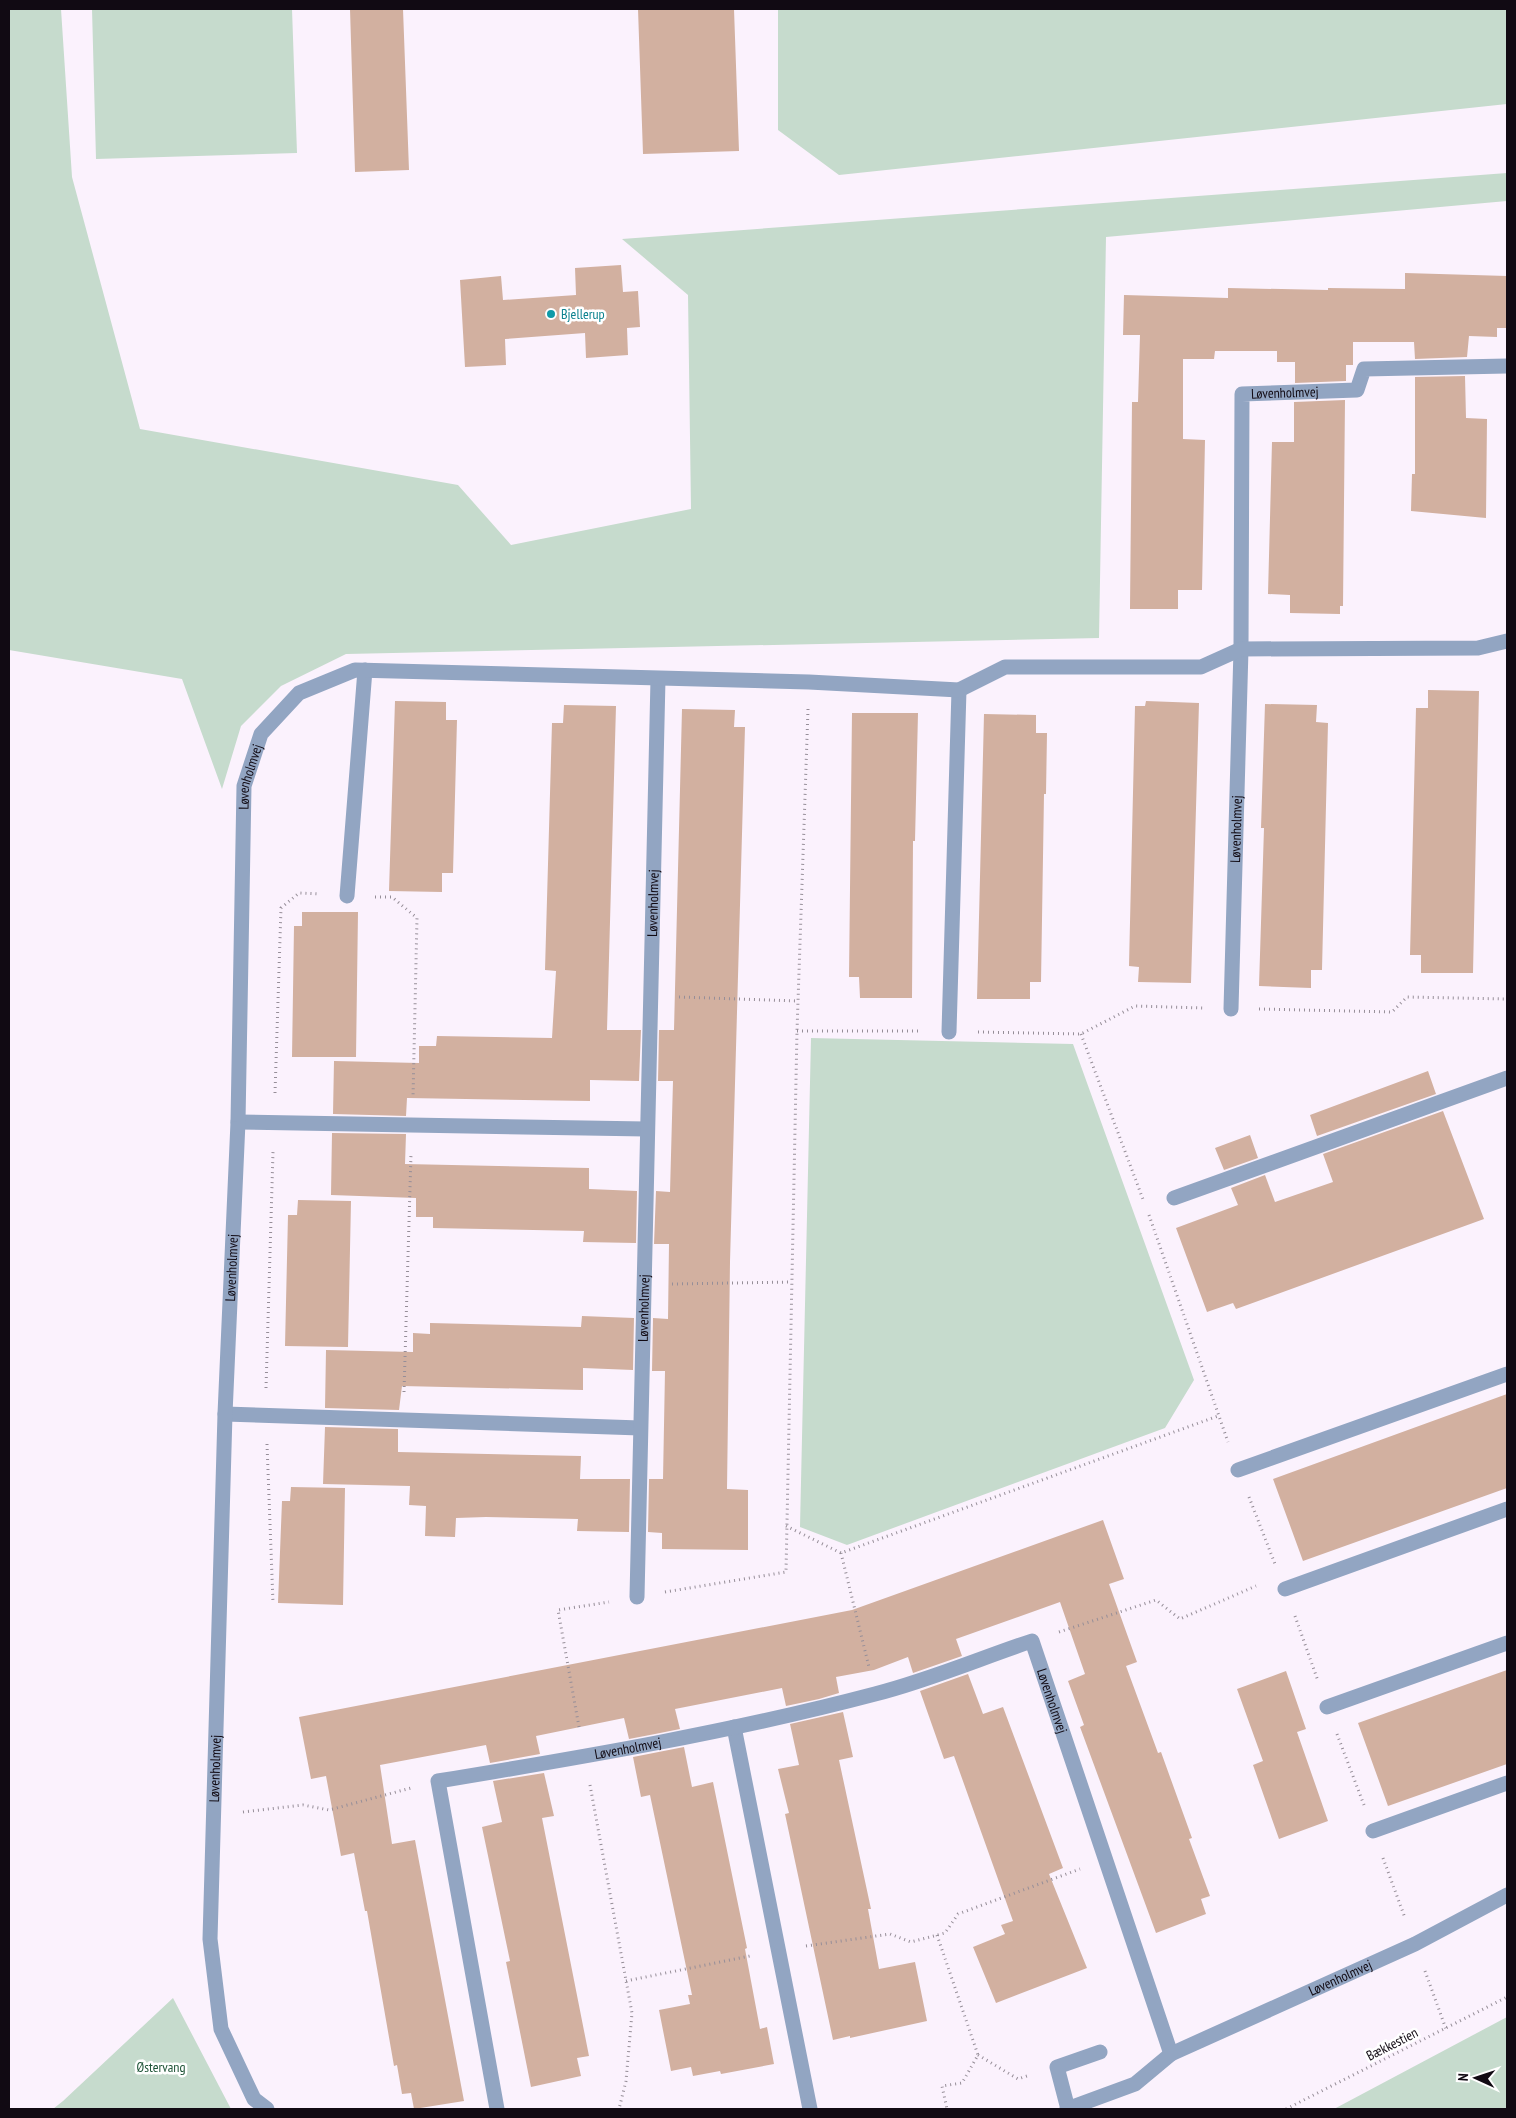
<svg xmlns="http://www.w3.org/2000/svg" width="1516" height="2118" viewBox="0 0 1516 2118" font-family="'PT Sans Narrow',sans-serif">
<rect width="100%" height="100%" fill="#fbf2fd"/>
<path fill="#c6dbcd" d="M 9,9 L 61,9 L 72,177 L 140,429 L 458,485 L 511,545 L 691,509 L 688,295 L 622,239 L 1507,173 L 1507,201 L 1106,237 L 1099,638 L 346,654 L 281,686 L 241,726 L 222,789 L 182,679 L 9,650 Z
M 92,9 L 292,9 L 297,153 L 96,159 Z
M 778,9 L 1507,9 L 1507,104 L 839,175 L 778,130 Z
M 811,1038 L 1073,1044 L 1194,1380 L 1165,1428 L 847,1545 L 800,1527 Z
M 173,1998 L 231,2109 L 53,2109 L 63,2101 Z
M 1507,2017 L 1507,2109 L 1334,2109 Z"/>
<path fill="#d2b0a0" d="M 350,9 L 403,9 L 409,170 L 355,172 Z
M 638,9 L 734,9 L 739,151 L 643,154 Z
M 621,265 L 623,292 L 638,291 L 640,327 L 627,328 L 628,355 L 586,358 L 585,333 L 505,339 L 506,365 L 465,367 L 460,280 L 501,276 L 503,300 L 576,295 L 575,268 Z
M 1405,273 L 1507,276 L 1507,328 L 1497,328 L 1497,337 L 1469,336 L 1467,357 L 1415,359 L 1414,342 L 1353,342 L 1353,365 L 1346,365 L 1346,381 L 1295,383 L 1295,362 L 1277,362 L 1277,351 L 1215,351 L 1214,359 L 1183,359 L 1183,439 L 1205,440 L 1202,590 L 1178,590 L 1178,609 L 1130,609 L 1132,402 L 1138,402 L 1140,335 L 1123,335 L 1124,295 L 1228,298 L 1228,288 L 1328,290 L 1328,288 L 1405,289 Z
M 1465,376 L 1466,418 L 1487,419 L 1486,518 L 1411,511 L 1412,474 L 1415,474 L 1415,377 Z
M 1345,400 L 1343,606 L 1340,606 L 1340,614 L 1290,613 L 1290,595 L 1268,594 L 1272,442 L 1294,442 L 1294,402 Z
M 1428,690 L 1479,691 L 1473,973 L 1421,973 L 1421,955 L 1410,955 L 1416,708 L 1428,708 Z
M 395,701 L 446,702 L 446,720 L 457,720 L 453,873 L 442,873 L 442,892 L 389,891 Z
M 1146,701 L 1199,703 L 1191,983 L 1138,982 L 1139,967 L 1129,966 L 1135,706 L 1145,706 Z
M 1265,704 L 1317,705 L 1316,722 L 1328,723 L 1322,970 L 1311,970 L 1311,988 L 1259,986 L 1264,828 L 1261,828 Z
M 564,705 L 616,706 L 607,1030 L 641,1030 L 639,1081 L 590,1080 L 590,1101 L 407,1098 L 406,1116 L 333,1114 L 334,1061 L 419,1063 L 419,1046 L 436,1046 L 437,1036 L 552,1038 L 556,971 L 545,970 L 552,723 L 563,723 Z
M 682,709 L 735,710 L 734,727 L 745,727 L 730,1262 L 727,1489 L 748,1490 L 748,1550 L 662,1549 L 662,1533 L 648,1532 L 649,1479 L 663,1479 L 665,1371 L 652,1371 L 653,1318 L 668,1319 L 669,1244 L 654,1244 L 656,1191 L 670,1192 L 673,1081 L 658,1081 L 659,1030 L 674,1030 Z
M 852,713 L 918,713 L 915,841 L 913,841 L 912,998 L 860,998 L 859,977 L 849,977 Z
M 984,714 L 1036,715 L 1036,733 L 1047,733 L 1046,794 L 1044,794 L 1041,982 L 1030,982 L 1030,999 L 977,999 Z
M 302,912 L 358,912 L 356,1057 L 292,1057 L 294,926 L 302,926 Z
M 1428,1071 L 1436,1094 L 1317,1136 L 1310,1115 Z
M 1443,1111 L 1484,1219 L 1236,1309 L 1233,1303 L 1207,1312 L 1176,1228 L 1238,1205 L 1231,1188 L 1265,1175 L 1275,1202 L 1333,1182 L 1323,1154 Z
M 332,1133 L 406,1134 L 405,1164 L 589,1168 L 589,1189 L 637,1191 L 636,1243 L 583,1242 L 584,1231 L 433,1228 L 433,1217 L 416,1217 L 416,1198 L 331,1195 Z
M 1250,1135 L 1258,1158 L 1224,1170 L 1215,1148 Z
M 298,1200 L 351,1201 L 348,1347 L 285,1346 L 288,1215 L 297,1215 Z
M 582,1316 L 634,1318 L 633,1370 L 583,1368 L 583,1390 L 402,1386 L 399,1410 L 325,1408 L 326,1350 L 413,1352 L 413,1333 L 430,1334 L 430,1323 L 581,1327 Z
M 1507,1394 L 1507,1488 L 1303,1561 L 1273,1479 Z
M 325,1427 L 398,1429 L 398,1452 L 581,1456 L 580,1479 L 630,1479 L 629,1532 L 577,1531 L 578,1519 L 486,1517 L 456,1518 L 455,1537 L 425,1536 L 426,1506 L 409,1505 L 410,1486 L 323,1484 Z
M 291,1487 L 345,1488 L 343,1605 L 278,1603 L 282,1501 L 290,1501 Z
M 1103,1520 L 1124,1579 L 1109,1584 L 1137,1662 L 1126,1666 L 1158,1753 L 1161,1752 L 1192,1838 L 1189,1839 L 1210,1896 L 1201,1899 L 1206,1914 L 1156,1933 L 1080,1727 L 1084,1725 L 1068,1681 L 1085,1674 L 1060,1602 L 956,1639 L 962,1656 L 913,1673 L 908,1657 L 874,1670 L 836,1677 L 839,1693 L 819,1699 L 786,1706 L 782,1688 L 675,1709 L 680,1729 L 655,1734 L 629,1739 L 624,1718 L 536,1736 L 540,1754 L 490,1763 L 486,1745 L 380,1765 L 392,1844 L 415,1840 L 464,2101 L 414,2109 L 411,2093 L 402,2094 L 397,2065 L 394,2066 L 367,1911 L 365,1911 L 354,1853 L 341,1856 L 326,1776 L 311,1779 L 299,1717 L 852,1610 Z
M 1507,1670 L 1507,1764 L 1388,1806 L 1358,1723 Z
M 1286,1671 L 1306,1729 L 1297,1732 L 1328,1821 L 1279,1839 L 1253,1765 L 1263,1761 L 1237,1689 Z
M 968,1674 L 983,1714 L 1003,1707 L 1063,1868 L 1049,1874 L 1087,1968 L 996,2003 L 973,1947 L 1005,1934 L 1001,1925 L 1013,1921 L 954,1756 L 944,1759 L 920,1691 Z
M 843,1712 L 853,1757 L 839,1760 L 871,1909 L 868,1909 L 879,1969 L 915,1962 L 927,2021 L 850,2038 L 850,2036 L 833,2040 L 785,1814 L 789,1813 L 778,1769 L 799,1765 L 790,1724 Z
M 684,1747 L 692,1787 L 713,1782 L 747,1948 L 745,1949 L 760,2029 L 767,2027 L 774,2064 L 721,2074 L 720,2071 L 693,2076 L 691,2067 L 671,2071 L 659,2010 L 690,2004 L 688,1995 L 692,1995 L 650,1795 L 641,1797 L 633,1757 Z
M 544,1773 L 554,1816 L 542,1818 L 589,2056 L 577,2058 L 581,2076 L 531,2087 L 506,1962 L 510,1961 L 482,1827 L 502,1822 L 493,1781 Z"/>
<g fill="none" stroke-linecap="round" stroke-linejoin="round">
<path stroke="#968e98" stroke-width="3" stroke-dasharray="1 4" stroke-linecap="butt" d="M 375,897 L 392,897 L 417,918 L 413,1097
M 679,997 L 798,1001
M 1259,1009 L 1392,1012 L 1407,997 L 1507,999
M 797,1031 L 920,1031
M 978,1032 L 1081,1034 L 1135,1006 L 1203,1008
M 1081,1034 L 1144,1202
M 275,1093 L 281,908 L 299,893 L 319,894
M 1149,1215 L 1228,1442
M 672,1284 L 792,1282
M 266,1388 L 273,1152
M 404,1392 L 411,1154
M 267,1444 L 273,1603
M 1249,1497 L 1275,1564
M 786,1526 L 841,1553 L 1218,1416
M 841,1553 L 869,1667
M 665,1592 L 786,1572 L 797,1031 L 808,709
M 1295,1616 L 1318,1681
M 1059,1632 L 1156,1600 L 1180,1619 L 1256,1586
M 579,1727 L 558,1610 L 609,1602
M 1337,1734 L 1364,1805
M 590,1785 L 632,2013 L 626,2081 L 619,2109
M 243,1812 L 303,1805 L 329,1810 L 411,1788
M 1383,1858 L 1405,1918
M 937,1935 L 978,2055 L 962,2083 L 942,2086 L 947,2109
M 806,1946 L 890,1934 L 911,1942 L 945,1933 L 958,1914 L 1080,1869
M 1425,1971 L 1446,2029
M 626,1981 L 750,1956
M 978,2055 L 1018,2079 L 1030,2075
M 1286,2109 L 1507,1997"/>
<path stroke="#92a5c2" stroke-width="15" d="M 347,896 L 365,670
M 1174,1198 L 1507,1078
M 1238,1470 L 1507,1374
M 1285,1589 L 1507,1509
M 1327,1707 L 1507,1643
M 1373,1831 L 1507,1783
M 1068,2109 L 1057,2067 L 1100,2052"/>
<g stroke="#92a5c2" stroke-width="15">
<path id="s1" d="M 1231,1009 L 1241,649 L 1242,394 L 1357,390 L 1364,369 L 1507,366"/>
<path d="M 949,1032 L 959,690"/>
<path d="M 238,1122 L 646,1129"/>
<path d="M 225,1414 L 640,1428"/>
<path id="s2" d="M 637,1597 L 658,679"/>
<path d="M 734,1727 L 810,2109"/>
<path id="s3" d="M 267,2109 L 254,2099 L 221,2029 L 210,1939 L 225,1414 L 238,1122 L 244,786 L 261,734 L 299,693 L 355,670 L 809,682 L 959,690 L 1005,667 L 1201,667 L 1241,649 L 1478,648 L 1507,641"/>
<path id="s4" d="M 497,2109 L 438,1781 C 584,1757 731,1732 875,1694 C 927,1681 981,1658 1032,1641 L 1171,2054"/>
<path id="s5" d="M 1067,2109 L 1135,2084 L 1171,2054 L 1415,1944 L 1507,1895"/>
</g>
</g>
<circle fill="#0f9aa8" stroke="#fff" stroke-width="2" cx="551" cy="314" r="5"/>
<g text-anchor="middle" stroke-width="5" stroke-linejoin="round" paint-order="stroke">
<g font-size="14" fill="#0d838f" stroke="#fff" text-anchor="start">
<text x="561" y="319">Bjellerup</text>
</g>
<g font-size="14" fill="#110a13" stroke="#fff">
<text dy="5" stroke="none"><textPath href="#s1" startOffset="658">Løvenholmvej</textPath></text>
<text dy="5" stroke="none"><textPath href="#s3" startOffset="1348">Løvenholmvej</textPath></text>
<text dy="5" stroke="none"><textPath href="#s1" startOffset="180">Løvenholmvej</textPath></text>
<text dy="5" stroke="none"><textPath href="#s2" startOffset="694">Løvenholmvej</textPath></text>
<text dy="5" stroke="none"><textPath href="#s3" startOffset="856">Løvenholmvej</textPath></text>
<text dy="5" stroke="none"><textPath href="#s2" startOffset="289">Løvenholmvej</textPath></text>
<text dy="5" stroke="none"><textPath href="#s4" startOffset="1008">Løvenholmvej</textPath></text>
<text dy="5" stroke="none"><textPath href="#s4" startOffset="526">Løvenholmvej</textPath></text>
<text dy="5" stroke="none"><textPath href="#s3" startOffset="355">Løvenholmvej</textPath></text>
<text dy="5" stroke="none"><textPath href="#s5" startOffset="305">Løvenholmvej</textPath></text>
<text transform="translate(1392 2044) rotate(-27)" y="5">Bækkestien</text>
</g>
<g font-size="14" fill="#1e5437" stroke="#fff">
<text x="161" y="2072">Østervang</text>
</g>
</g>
<rect width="1516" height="2118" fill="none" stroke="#110a13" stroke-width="20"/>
<g transform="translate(1476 2078) rotate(273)" stroke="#ffffff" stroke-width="4" paint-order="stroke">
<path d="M0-4L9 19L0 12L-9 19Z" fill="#110a13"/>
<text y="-8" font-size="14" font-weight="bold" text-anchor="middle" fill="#110a13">N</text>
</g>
</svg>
